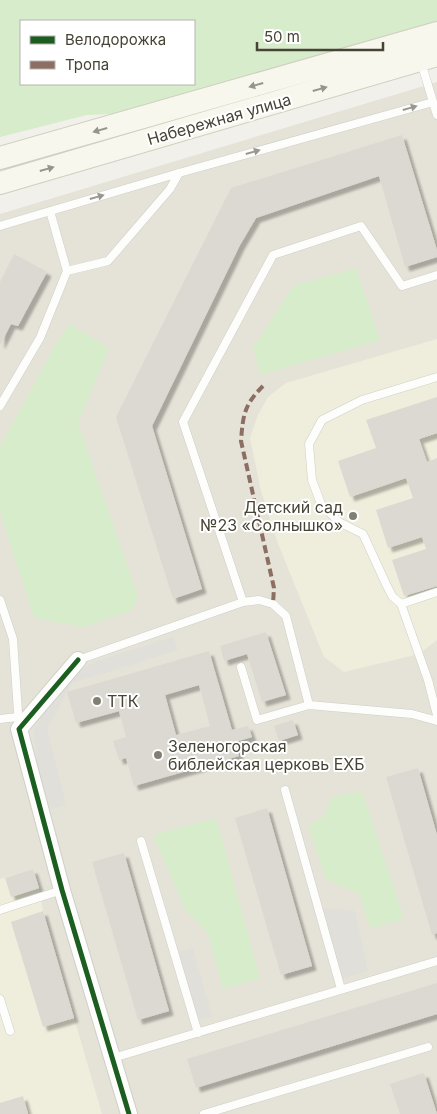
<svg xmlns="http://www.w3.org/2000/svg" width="437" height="1114" viewBox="0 0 437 1114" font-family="Inter,sans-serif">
<defs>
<filter id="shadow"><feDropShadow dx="4.5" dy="4.5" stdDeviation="1" flood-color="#0004"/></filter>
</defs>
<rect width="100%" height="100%" fill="#f1f0ea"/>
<path fill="#e5e3d7" d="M 437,82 L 437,1114 L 0,1114 L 0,214 Z"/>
<path fill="#efeedc" d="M 437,339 L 437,640 L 419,654 L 344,672 L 324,657 L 277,541 L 261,491 L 250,438 L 258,415 L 268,397 L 286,383 Z
M 33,869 L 39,888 L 43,911 L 102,1114 L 0,1114 L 0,879 Z"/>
<path fill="#d7ecca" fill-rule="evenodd" d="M 0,0 L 437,0 L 437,25 L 132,113 L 87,115 L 0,137 ZM 21,21 L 194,21 L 194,84 L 21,84 Z
M 356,268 L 380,340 L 260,375 L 253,348 L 293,286 Z
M 70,324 L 109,348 L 78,423 L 138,597 L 132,610 L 84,627 L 34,618 L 0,512 L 0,447 L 54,347 Z
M 362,791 L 404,919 L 370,928 L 359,894 L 326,879 L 308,826 L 324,816 L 332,797 Z
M 216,818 L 260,978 L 223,989 L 208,934 L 185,909 L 153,835 Z"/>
<path fill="#e0dfda" d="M 173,637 L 178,650 L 72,683 L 47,729 L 66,805 L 51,809 L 40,777 L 33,732 L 45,710 L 65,680 L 96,661 Z
M 321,908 L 355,911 L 368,971 L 342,979 Z
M 193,948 L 212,1017 L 197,1021 L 178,952 Z"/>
<path fill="#dbd9d2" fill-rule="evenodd" filter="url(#shadow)" d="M 402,135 L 437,250 L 437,257 L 405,267 L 379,176 L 256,218 L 240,245 L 152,426 L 202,589 L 173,599 L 116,417 L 231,188 Z
M 14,254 L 47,272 L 18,326 L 11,324 L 0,345 L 0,282 Z
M 437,397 L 437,433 L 419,439 L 427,462 L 437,458 L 437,586 L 404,596 L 392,560 L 426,549 L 422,537 L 388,548 L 376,510 L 413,498 L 406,478 L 350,497 L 338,461 L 376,448 L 366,420 Z
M 266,632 L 286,695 L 262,702 L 247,654 L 224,661 L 220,646 Z
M 209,651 L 232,730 L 248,726 L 252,737 L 235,742 L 239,756 L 134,786 L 126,758 L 119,760 L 113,741 L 126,737 L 119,711 L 76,723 L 67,692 ZM 199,685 L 210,726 L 176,735 L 165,695 Z
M 293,720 L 298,735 L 279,741 L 274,726 Z
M 418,768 L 437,835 L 437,933 L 432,935 L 386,777 Z
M 267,808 L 312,966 L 281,975 L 235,818 Z
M 124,853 L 169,1011 L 138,1020 L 92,862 Z
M 33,869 L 39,888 L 11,897 L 5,878 Z
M 43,911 L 74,1018 L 43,1027 L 11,922 Z
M 437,983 L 437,1014 L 196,1088 L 187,1059 Z
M 424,1073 L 437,1114 L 400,1114 L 390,1084 Z
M 23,1096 L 28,1114 L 0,1114 L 0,1103 Z"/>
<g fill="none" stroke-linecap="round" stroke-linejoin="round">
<g stroke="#cfcec8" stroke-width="9">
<path id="service" d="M 421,62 L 437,115
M 50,211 L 67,271 L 108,261 L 170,189 L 179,173
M 0,226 L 179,173 L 433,102
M 437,377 L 362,400 L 322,420 L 309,444 L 312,480 L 321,504 L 339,522 L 363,534 L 386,584 L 392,596 L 401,604 L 428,680 L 437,715
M 0,406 L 40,338 L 67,271
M 0,600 L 13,639 L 19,727
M 243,602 L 183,422 L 273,255 L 361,226 L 402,286 L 437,275
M 401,604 L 437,592
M 78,660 L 243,602 L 259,600 L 273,604 L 286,616 L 309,705 L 412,714 L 437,721
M 241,667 L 257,720 L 309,705
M 0,719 L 17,717
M 285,790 L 341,989
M 141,841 L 198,1033
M 0,910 L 62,890
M 0,999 L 10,1031
M 113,1058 L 437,961
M 204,1114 L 428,1047"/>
</g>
<g stroke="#cfcec8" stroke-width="18">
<path id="minor" d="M 78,660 L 19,729 L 62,890 L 129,1114"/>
</g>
<g stroke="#cfcec0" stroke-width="24">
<path id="secondary" d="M 0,158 L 437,33
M 0,183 L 437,55"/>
</g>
<use href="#service" stroke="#fdfdfc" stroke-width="8"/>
<use href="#minor" stroke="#fdfdfc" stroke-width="16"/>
<use href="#secondary" stroke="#f7f7ee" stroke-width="22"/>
<path stroke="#8d6e63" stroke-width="4" stroke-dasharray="8 4" stroke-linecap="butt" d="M 263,386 C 244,405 243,415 241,441 L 274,588 L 273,604"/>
<g stroke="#fff" stroke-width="8">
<path id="cycleway" d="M 78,660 L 19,729 L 62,890 L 129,1114"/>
</g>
<use href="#cycleway" stroke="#1b5e20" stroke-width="5"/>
</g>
<defs><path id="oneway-solid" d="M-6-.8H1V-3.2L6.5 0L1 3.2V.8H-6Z" transform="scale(1.25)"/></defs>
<g fill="#969589">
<use href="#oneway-solid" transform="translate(256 85) rotate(164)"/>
<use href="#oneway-solid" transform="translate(320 89) rotate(-16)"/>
<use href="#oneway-solid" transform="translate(100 130) rotate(164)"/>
<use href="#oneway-solid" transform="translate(47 169) rotate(-16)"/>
</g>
<g fill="#99978f">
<use href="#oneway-solid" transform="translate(410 108) rotate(-16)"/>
<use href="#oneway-solid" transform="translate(253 152) rotate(-16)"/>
<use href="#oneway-solid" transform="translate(97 197) rotate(-16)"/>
</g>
<g fill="#828075" stroke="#fff" stroke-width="2">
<circle cx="353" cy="516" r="5"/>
<circle cx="97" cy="701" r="5"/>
<circle cx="158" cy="755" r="5"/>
</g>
<g text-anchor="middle" stroke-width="4" stroke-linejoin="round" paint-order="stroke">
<g font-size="16" fill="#474436" stroke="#fff">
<text transform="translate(219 119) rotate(-16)" y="6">Набережная улица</text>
</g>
<g font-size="16" fill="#474436" stroke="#fff" text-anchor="start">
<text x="343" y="513" text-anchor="end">Детский сад<tspan x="343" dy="18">№23 «Солнышко»</tspan></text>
<text x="107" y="707">ТТК</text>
<text x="168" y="752">Зеленогорская<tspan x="168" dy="18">библейская церковь ЕХБ</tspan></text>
</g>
</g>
<rect x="20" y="20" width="175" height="65" fill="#ffffff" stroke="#b5b4af"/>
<rect x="30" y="36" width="25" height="8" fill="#1b5e20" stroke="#b5b4af"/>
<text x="65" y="45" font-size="15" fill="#474436">Велодорожка</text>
<rect x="30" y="61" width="25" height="8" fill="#8d6e63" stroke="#b5b4af"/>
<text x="65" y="70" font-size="15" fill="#474436">Тропа</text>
<path d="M257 42v8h126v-8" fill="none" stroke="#474436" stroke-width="2.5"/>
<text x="264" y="42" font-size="15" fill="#474436" stroke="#ffffff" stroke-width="4" paint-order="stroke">50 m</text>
</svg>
